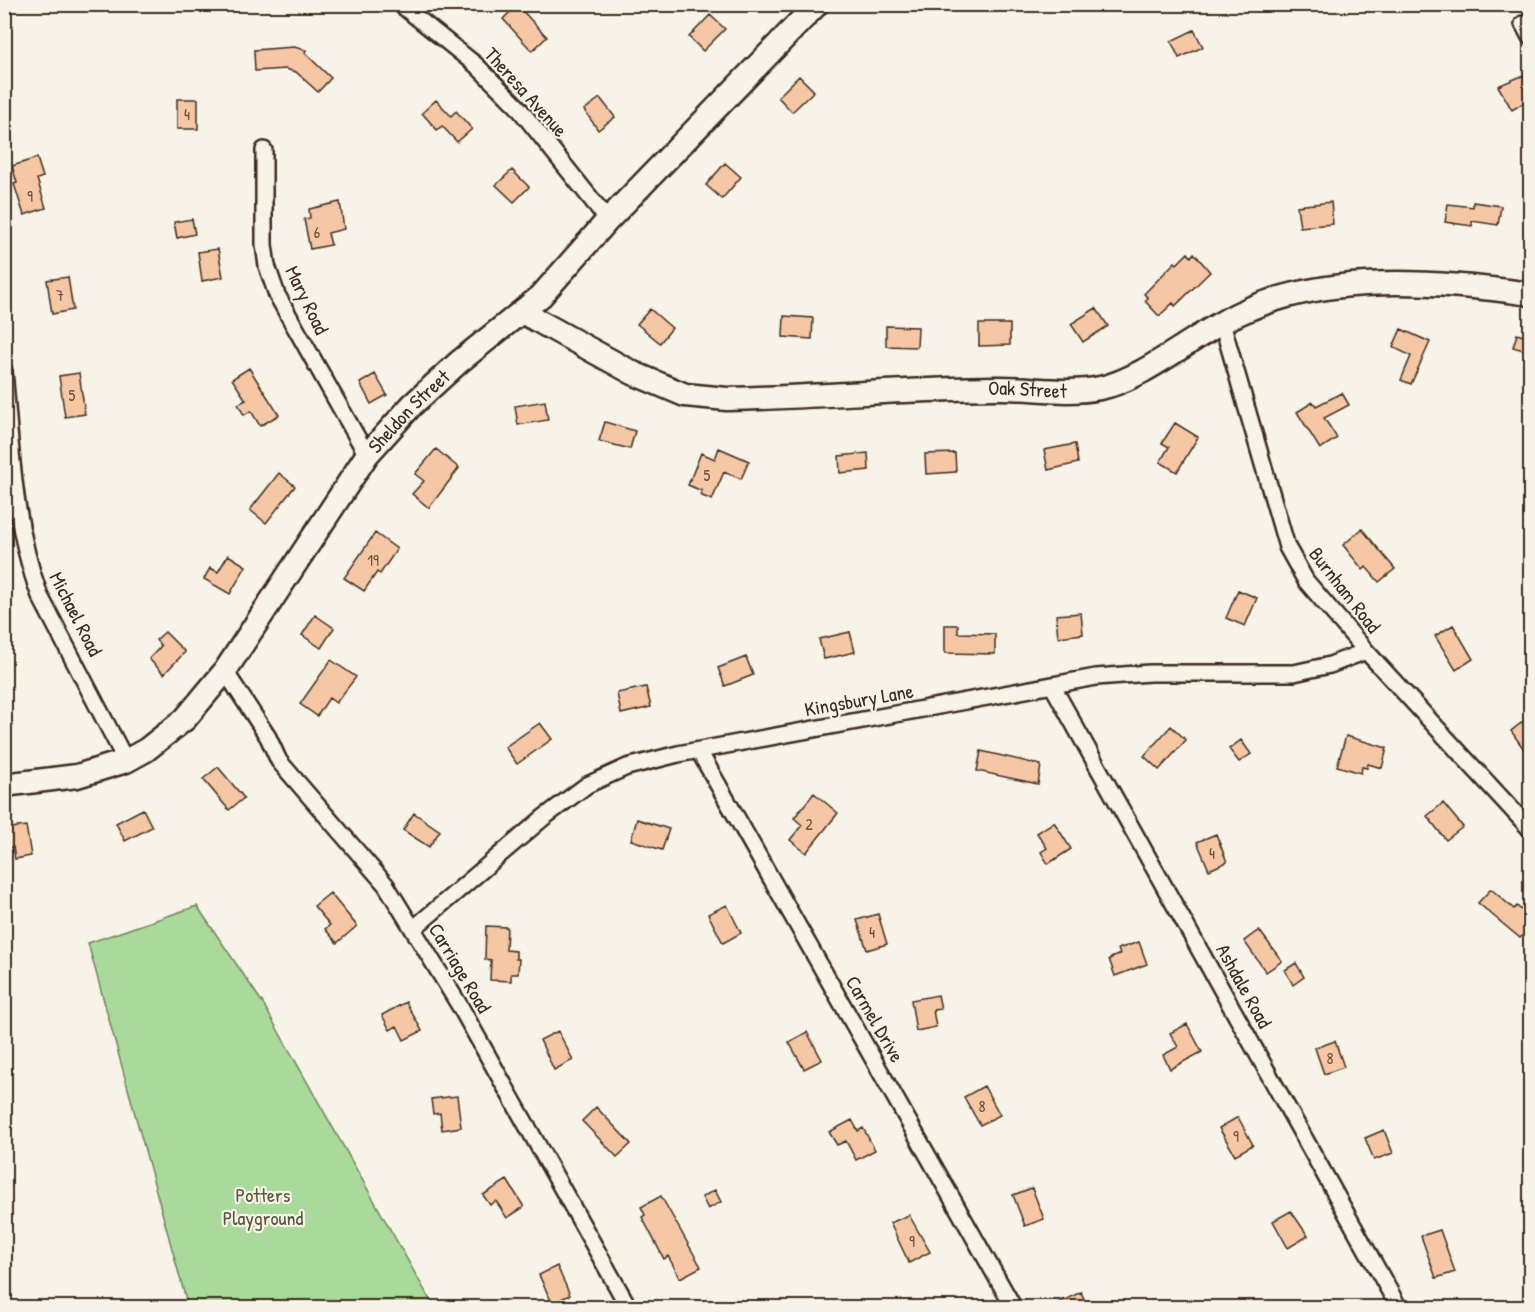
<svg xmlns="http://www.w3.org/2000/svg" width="1535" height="1312" viewBox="0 0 1535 1312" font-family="'Patrick Hand',sans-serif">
<rect width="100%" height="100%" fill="#f7f3e8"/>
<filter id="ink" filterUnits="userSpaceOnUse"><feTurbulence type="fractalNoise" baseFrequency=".0167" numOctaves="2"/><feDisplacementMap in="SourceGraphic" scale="12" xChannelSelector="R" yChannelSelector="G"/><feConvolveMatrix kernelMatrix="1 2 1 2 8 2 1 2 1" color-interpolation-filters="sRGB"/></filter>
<g filter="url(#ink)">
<path fill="#a9da9b" stroke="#72825c" stroke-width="1.5" d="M 197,906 L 262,1002 L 434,1307 L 188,1307 L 88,943 Z"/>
<path fill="#f6c7a5" stroke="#3b2a1e" stroke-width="1.5" d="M 517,5 L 547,37 L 532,51 L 503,19 Z
M 710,15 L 725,29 L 703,51 L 689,37 Z
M 1194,30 L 1203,47 L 1179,58 L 1171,41 Z
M 294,47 L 306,50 L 305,53 L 331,78 L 318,92 L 296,72 L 285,69 L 255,71 L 254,50 Z
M 1524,75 L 1530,86 L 1530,99 L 1512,110 L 1498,86 Z
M 799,76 L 814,91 L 792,112 L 778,97 Z
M 600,98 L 615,117 L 598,130 L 584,110 Z
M 177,99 L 198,99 L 198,129 L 177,129 Z
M 436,100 L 451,116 L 456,111 L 472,129 L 457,142 L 442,126 L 437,130 L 422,113 Z
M 37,158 L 43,177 L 37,179 L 46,208 L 24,215 L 14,184 L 17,183 L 12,166 Z
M 725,163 L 741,177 L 722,199 L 706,185 Z
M 512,170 L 529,187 L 514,202 L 496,185 Z
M 340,202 L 344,229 L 328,233 L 331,245 L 310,249 L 304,219 L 310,218 L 309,209 Z
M 1331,202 L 1333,224 L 1300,227 L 1297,206 Z
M 1473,202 L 1501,206 L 1498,225 L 1472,221 L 1472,226 L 1445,222 L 1448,204 L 1473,207 Z
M 192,219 L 195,234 L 177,238 L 174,222 Z
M 218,249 L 223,277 L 202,281 L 198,252 Z
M 1188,253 L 1191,257 L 1194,253 L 1210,272 L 1175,306 L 1173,303 L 1159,316 L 1145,301 L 1148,298 L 1144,294 L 1175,262 L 1177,264 Z
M 68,277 L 73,310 L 52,314 L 47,280 Z
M 1096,308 L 1108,326 L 1083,342 L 1071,324 Z
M 650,309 L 672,328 L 660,343 L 637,324 Z
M 784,316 L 813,318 L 812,339 L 783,337 Z
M 979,324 L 1010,324 L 1010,345 L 979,346 Z
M 886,326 L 918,327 L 917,347 L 886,346 Z
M 1401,329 L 1430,342 L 1411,384 L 1401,380 L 1411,356 L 1393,347 Z
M 1517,334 L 1530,338 L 1530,352 L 1513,347 Z
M 249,368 L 279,415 L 260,426 L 251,411 L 244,415 L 238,404 L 246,400 L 232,379 Z
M 79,373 L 85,414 L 65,417 L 59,376 Z
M 375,374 L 387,395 L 371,404 L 360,383 Z
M 1342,393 L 1349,405 L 1324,418 L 1337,438 L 1320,449 L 1297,412 L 1313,402 L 1316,406 Z
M 545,401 L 548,420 L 518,425 L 515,406 Z
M 605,422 L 635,431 L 630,449 L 599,441 Z
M 1175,423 L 1198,437 L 1177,472 L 1160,462 L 1169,447 L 1162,443 Z
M 1075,444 L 1078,463 L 1048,470 L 1044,450 Z
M 719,448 L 749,461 L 741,479 L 724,472 L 712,500 L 700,495 L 702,491 L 688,485 L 701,453 L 715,459 Z
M 436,449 L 459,468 L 429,508 L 412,494 L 424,481 L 415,474 Z
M 868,453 L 869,470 L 840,473 L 839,456 Z
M 955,453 L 956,472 L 926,474 L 925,454 Z
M 279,473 L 295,486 L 266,523 L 250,510 Z
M 1362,529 L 1395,569 L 1379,582 L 1366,567 L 1363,570 L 1343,545 Z
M 375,533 L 397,549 L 380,574 L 377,572 L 364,591 L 344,578 Z
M 228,555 L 246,566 L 230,594 L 204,579 L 210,568 L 218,572 Z
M 1238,590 L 1257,598 L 1245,626 L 1226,618 Z
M 1081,613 L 1083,634 L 1058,637 L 1056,615 Z
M 315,615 L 334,628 L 321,648 L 302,635 Z
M 945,625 L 958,625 L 958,633 L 995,634 L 995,654 L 945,653 Z
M 1453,625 L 1473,659 L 1456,670 L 1435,636 Z
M 165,632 L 185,652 L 164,674 L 149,659 L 161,646 L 156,640 Z
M 850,632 L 855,652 L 824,659 L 819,639 Z
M 746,657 L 753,675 L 725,686 L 718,668 Z
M 331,660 L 356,677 L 336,703 L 329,698 L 317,716 L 300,704 Z
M 646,687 L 651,707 L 621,714 L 617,693 Z
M 1530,716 L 1530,758 L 1511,731 Z
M 540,723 L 552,739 L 517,764 L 505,747 Z
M 1171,726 L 1186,740 L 1159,770 L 1144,756 Z
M 1346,736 L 1387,748 L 1382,768 L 1368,764 L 1367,768 L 1362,767 L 1361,773 L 1337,766 Z
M 1241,740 L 1251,754 L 1239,762 L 1229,749 Z
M 981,751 L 1041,765 L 1038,784 L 977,771 Z
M 218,767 L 244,798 L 229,810 L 203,779 Z
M 814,793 L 838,813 L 806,853 L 790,840 L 802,825 L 794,818 Z
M 1443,803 L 1463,827 L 1446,840 L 1427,816 Z
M 143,809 L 152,827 L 125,841 L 116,823 Z
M 414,813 L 440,831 L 429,847 L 403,830 Z
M 637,819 L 669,829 L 662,850 L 631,840 Z
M 1054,822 L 1071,849 L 1048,864 L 1041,852 L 1047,848 L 1037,833 Z
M 26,826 L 31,856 L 15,859 L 13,847 L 7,848 L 4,829 Z
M 1216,834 L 1227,862 L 1209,870 L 1197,842 Z
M 1491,889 L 1514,909 L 1517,906 L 1530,918 L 1530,927 L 1520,938 L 1478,903 Z
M 330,893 L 357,926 L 337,943 L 325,929 L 330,925 L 314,906 Z
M 727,905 L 741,933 L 723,943 L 708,914 Z
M 878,914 L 887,944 L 867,950 L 857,920 Z
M 486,926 L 507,927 L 506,950 L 516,951 L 516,959 L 519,959 L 518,974 L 511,974 L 511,981 L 490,980 L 491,960 L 485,959 Z
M 1259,930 L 1282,961 L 1266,972 L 1244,941 Z
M 1139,942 L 1147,964 L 1115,976 L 1109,959 L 1120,954 L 1118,949 Z
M 1296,963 L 1304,977 L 1293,985 L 1285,970 Z
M 938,995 L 941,1009 L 933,1010 L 936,1027 L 916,1031 L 911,1000 Z
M 406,1002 L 422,1031 L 404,1040 L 397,1026 L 390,1030 L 382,1015 Z
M 1187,1024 L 1202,1052 L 1170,1069 L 1163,1055 L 1178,1047 L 1170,1033 Z
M 558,1031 L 573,1060 L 554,1070 L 540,1040 Z
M 807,1032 L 822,1060 L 804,1069 L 789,1042 Z
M 1335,1041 L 1344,1067 L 1324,1074 L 1315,1048 Z
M 984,1086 L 1000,1115 L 980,1125 L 964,1097 Z
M 457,1096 L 461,1127 L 442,1130 L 440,1113 L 433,1114 L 431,1099 Z
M 596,1107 L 631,1144 L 617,1157 L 582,1121 Z
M 1238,1117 L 1253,1145 L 1235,1155 L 1219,1128 Z
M 852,1120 L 858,1131 L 863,1128 L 875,1150 L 856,1160 L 846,1141 L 837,1145 L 829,1132 Z
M 1384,1130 L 1393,1153 L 1374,1160 L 1365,1138 Z
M 507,1180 L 524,1207 L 507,1218 L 496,1201 L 490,1205 L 483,1195 Z
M 1032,1188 L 1044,1219 L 1025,1226 L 1013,1195 Z
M 715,1190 L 721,1202 L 708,1209 L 702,1197 Z
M 661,1196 L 701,1267 L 680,1278 L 668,1256 L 664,1259 L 642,1217 L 645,1215 L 641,1207 Z
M 1291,1211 L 1308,1236 L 1288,1248 L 1273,1221 Z
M 909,1215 L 930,1252 L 909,1263 L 890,1223 Z
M 1440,1230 L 1455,1272 L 1436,1278 L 1421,1236 Z
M 557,1266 L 570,1295 L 552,1303 L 539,1275 Z
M 1081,1292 L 1088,1308 L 1048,1308 Z"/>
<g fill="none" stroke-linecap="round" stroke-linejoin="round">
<g stroke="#3b2a1e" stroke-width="20">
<path id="street" d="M 400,4 L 476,65 L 517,106 L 608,220
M 1523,24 L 1530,37
M 264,150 L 264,245 L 267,266 L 277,295 L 367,455
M 1222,323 L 1287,547 L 1306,581 L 1366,651 L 1530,829
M 4,371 C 11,447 13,524 40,596 L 126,761
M 225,671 L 268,737 L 279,761 L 386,885 L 461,1008 L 629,1308
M 1052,685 L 1399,1308
M 699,751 L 1014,1308
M 413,929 L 543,818 L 587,785 L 627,767 L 678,754 L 1096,677 L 1150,673 L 1294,673 L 1330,665 L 1366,651"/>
</g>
<g stroke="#3b2a1e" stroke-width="27">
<g id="secondary">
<path id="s1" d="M 522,312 L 633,373 L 685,395 L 727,399 C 817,397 906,389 995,388 C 1029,387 1066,395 1100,388 C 1143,380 1198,332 1240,313 C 1327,272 1438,281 1530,294"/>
<path id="s2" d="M 4,785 L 77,776 L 126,761 L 146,750 L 185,719 L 225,671 L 367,455 L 412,405 L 459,362 L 541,296 L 608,220 L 817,4"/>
</g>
</g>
<use href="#street" stroke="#f7f3e8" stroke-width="15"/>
<use href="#secondary" stroke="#f7f3e8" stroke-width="22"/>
</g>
</g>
<g text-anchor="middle" stroke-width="4.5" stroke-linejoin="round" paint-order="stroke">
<g font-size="16" fill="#6a5140">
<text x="187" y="120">4</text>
<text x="30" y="202">9</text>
<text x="317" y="238">6</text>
<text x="60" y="301">7</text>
<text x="72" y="401">5</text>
<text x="707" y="481">5</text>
<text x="373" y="566">19</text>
<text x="809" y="830">2</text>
<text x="1212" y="859">4</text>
<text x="872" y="938">4</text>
<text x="1330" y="1064">8</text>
<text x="982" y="1112">8</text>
<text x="1236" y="1142">9</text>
<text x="912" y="1247">9</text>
</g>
<g font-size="20" fill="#3b2a1e" stroke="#f7f3e8">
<text transform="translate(526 92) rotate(48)" y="7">Theresa Avenue</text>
<text transform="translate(307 300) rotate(64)" y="7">Mary Road</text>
<text dy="7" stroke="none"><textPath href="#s1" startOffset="526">Oak Street</textPath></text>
<text dy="7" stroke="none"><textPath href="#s2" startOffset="579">Sheldon Street</textPath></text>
<text transform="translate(1345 590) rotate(52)" y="7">Burnham Road</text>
<text transform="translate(76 614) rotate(63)" y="7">Michael Road</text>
<text transform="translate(859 700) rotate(-10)" y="7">Kingsbury Lane</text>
<text transform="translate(460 968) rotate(59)" y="7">Carriage Road</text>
<text transform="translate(1244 986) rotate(61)" y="7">Ashdale Road</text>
<text transform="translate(875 1019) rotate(60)" y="7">Carmel Drive</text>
</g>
<g font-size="20" fill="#56563d" stroke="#f7f3e8">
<text x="263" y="1202">Potters<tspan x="263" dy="23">Playground</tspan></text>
</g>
</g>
<rect width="1535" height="1312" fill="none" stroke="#f7f3e8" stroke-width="24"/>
<rect x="12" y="12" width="1511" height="1288" fill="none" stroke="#3b2a1e" stroke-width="2" filter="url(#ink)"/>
</svg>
